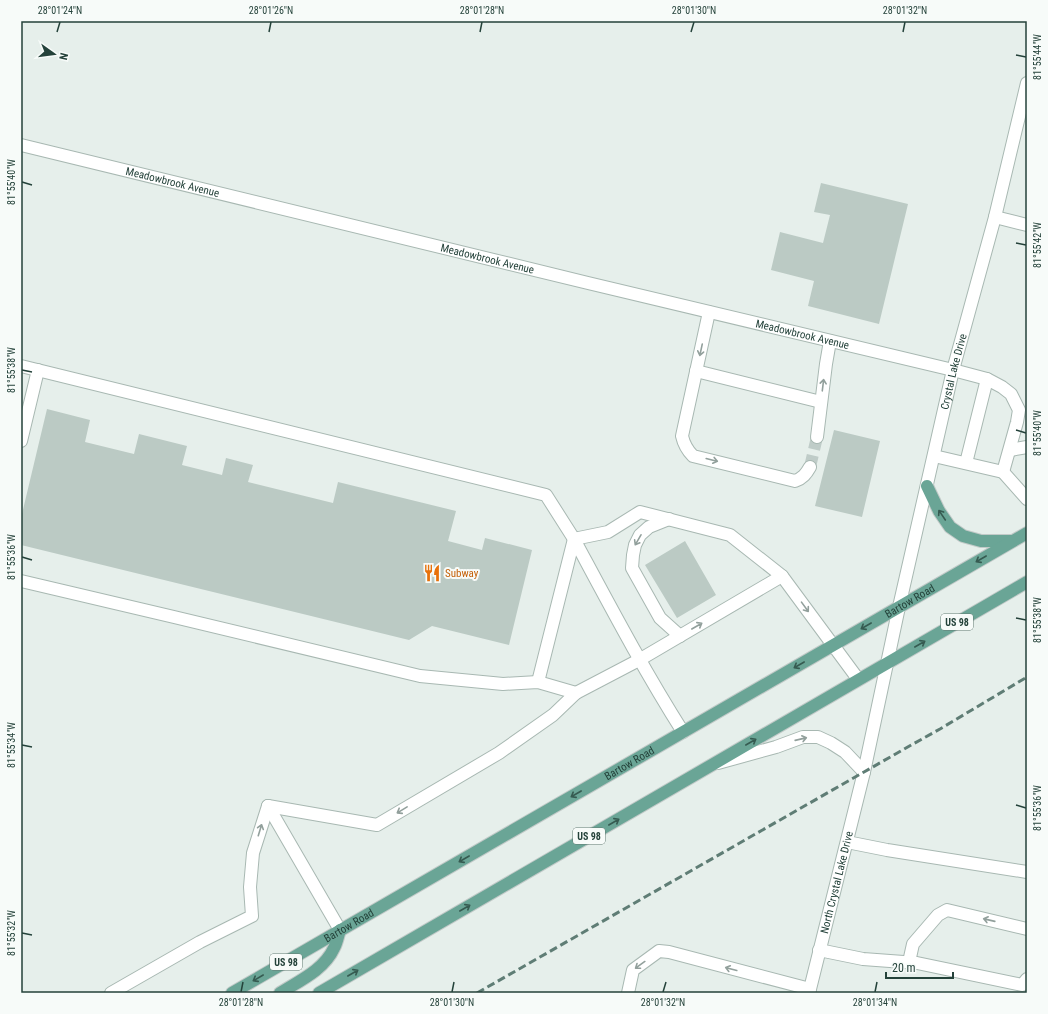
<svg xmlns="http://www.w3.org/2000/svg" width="1048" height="1014" viewBox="0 0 1048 1014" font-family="'Roboto Condensed',sans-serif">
<rect width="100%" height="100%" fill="#e6efeb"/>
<path fill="#bbcac4" d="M 821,183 L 908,204 L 879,324 L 808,306 L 814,281 L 771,270 L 780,232 L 823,243 L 830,215 L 814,212 Z
M 47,409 L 90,420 L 85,442 L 134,454 L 139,434 L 187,446 L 182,465 L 222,475 L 226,458 L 253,465 L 248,482 L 333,503 L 338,482 L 456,511 L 448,541 L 482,550 L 485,538 L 532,550 L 509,645 L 432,626 L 409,640 L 21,545 L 21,518 Z
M 834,430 L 880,441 L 862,517 L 815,506 Z
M 685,541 L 716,595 L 677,618 L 645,565 Z"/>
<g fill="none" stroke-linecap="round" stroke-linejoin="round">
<path stroke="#bfccc8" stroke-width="12" stroke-dasharray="12 6" stroke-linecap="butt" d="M 810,467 L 817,437"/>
<g stroke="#a8b8b2" stroke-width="14">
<g id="minor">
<path id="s1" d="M 21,145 L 588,283 L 953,370 L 987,379 L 1002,387 L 1011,394 L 1019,410 L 1017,422 L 1003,472 L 934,456"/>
<path d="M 995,217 L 1027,225"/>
<path d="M 709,312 L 682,436 C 684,445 687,450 693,456 L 795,481 C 803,478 806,474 810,467"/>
<path d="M 21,366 L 546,495 L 574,539 L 608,532 L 640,512 L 730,535 L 782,576 L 858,679"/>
<path d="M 696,371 L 821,402"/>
<path d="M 817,437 L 826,364 L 830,341"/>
<path d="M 21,441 L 38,370"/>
<path d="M 1010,450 L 1027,447"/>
<path d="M 966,463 L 987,379"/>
<path d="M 1003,472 L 1027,499"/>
<path d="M 669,519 L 649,527 L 640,535 L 635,545 L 633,555 L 632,568 L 660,618 L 680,636"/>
<path d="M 574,539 C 609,604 643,669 683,732"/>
<path d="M 21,581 L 174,617 L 420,676 L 503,684 L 538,682 L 576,693"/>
<path d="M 538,682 L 574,539"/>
<path d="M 718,763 L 776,747 L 803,737 L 818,737 L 831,743 L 845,752 L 864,772"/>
<path d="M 268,806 L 377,825 L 499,753 L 553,715 L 576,693 L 639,660 L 782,576"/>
<path d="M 268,806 L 340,930"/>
<path d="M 847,842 L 887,850 L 1027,872"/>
<path d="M 819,950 L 863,959 L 917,963 L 1022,985 L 1027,979"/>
<path d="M 909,962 L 913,944 L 938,915 L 947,910 L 1027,929"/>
<path d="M 111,993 L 200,942 L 252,916 L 250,887 L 253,853 L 268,806"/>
<path d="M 628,993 L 633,970 L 659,951 L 669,952 L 810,989"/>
<path id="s2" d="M 809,993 L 864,772 L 899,607 L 953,370 L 995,217 L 1027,83"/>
</g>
</g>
<g stroke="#c2cac8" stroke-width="14">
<g id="major">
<path d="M 927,486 L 939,511 L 950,527 L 963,536 L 981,541 L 1012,541"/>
<path id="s3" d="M 232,993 L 1027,533"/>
<path d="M 280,993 C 299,981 324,970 334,948 C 337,943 338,936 340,930"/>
<path d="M 319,993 L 1027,582"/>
</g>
</g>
<use href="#minor" stroke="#fff" stroke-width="12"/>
<use href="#major" stroke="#6aa596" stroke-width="12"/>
<path stroke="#5f7d75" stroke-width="3" stroke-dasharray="8 4" stroke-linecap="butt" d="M 477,993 L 864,772 L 913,744 L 940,729 L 1027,677"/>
</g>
<defs><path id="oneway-shaft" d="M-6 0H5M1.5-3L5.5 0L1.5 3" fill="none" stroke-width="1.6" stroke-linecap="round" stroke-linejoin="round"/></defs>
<g stroke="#92a09c">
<use href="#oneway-shaft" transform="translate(701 350) rotate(102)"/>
<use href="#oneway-shaft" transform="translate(823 385) rotate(-83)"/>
<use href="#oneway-shaft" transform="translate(712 460) rotate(14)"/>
<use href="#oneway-shaft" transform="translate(638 540) rotate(120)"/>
<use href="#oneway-shaft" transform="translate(805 607) rotate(54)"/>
<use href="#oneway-shaft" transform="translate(697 626) rotate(-30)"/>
<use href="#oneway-shaft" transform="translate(801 739) rotate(-13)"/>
<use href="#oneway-shaft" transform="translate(402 810) rotate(149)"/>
<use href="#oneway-shaft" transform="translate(260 830) rotate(-73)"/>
<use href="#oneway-shaft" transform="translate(989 920) rotate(-167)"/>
<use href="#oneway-shaft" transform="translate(640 965) rotate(144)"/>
<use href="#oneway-shaft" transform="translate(731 969) rotate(-165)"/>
</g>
<g stroke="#365b51">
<use href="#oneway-shaft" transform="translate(942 515) rotate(-124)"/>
<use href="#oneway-shaft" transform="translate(981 559) rotate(150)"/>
<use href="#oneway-shaft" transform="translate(866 626) rotate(150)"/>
<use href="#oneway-shaft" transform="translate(920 644) rotate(-30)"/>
<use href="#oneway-shaft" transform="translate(799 665) rotate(150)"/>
<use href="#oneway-shaft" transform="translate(751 742) rotate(-30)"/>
<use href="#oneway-shaft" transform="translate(576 794) rotate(150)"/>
<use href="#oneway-shaft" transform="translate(614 822) rotate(-30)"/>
<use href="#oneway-shaft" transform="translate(464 859) rotate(150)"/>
<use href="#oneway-shaft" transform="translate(465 908) rotate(-30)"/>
<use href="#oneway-shaft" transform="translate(353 973) rotate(-30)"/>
<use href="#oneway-shaft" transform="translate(258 978) rotate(150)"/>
</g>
<path fill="none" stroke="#24423a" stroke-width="1.5" d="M 57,32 L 60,22M 269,32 L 271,22M 480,32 L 482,22M 691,32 L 694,22M 903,32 L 905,22M 1016,55 L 1026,57M 22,182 L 32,185M 1016,243 L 1026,245M 22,370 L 32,372M 1016,430 L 1026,433M 22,557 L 32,560M 1016,618 L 1026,620M 22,745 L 32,747M 1016,805 L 1026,808M 22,933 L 32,935M 241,992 L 243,982M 452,992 L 454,982M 663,992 L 666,982M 875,992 L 877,982"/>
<defs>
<g id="restaurant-bare" transform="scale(1.38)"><path d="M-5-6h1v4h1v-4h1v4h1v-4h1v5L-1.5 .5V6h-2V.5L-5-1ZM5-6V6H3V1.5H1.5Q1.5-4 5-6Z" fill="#e8710a" stroke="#f7fbf9" stroke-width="2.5" paint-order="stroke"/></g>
</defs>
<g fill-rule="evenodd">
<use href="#restaurant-bare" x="432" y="573"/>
</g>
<g text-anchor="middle" stroke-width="4" stroke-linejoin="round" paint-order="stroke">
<g fill="#f7fbf9" stroke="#637a73" stroke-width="1">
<rect x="941" y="614" width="32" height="16" rx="3"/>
<rect x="573" y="828" width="32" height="16" rx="3"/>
<rect x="270" y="954" width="32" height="16" rx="3"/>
</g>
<g font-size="10" font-weight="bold" fill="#24423a">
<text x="957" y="626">US 98</text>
<text x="589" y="840">US 98</text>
<text x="286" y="966">US 98</text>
</g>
<g font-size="11" fill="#24423a" stroke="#f7fbf9">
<text dy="4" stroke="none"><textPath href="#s1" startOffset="156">Meadowbrook Avenue</textPath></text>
<text dy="4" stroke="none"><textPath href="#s1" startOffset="480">Meadowbrook Avenue</textPath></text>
<text dy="4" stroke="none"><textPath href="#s1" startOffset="804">Meadowbrook Avenue</textPath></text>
<text dy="4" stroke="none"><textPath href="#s2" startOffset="638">Crystal Lake Drive</textPath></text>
<text dy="4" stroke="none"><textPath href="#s3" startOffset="783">Bartow Road</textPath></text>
<text dy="4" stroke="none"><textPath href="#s3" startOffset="459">Bartow Road</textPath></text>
<text dy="4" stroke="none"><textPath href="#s2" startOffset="114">North Crystal Lake Drive</textPath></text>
<text dy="4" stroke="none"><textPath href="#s3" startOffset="135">Bartow Road</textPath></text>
</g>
<g font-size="11" fill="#c56008" stroke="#f7fbf9" text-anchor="start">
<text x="445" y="577">Subway</text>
</g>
</g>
<rect width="1048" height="1014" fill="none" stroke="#f7fbf9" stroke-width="44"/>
<g transform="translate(54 54) rotate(104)" stroke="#f7fbf9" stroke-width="3" paint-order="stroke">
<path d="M0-3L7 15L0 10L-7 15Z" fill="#24423a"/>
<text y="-6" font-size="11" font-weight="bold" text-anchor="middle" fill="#24423a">N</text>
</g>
<path d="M886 972v6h67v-6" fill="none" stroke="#24423a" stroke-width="2"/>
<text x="892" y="972" font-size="12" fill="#24423a" stroke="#f7fbf9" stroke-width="3" paint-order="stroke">20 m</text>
<rect x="22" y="22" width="1004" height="970" fill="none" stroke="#24423a" stroke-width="1.5"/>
<g font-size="10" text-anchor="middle" fill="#24423a">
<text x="60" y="14">28°01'24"N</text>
<text x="271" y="14">28°01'26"N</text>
<text x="482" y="14">28°01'28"N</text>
<text x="694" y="14">28°01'30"N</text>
<text x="905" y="14">28°01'32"N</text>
<text transform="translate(1037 57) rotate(-90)" y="4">81°55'44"W</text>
<text transform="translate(11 182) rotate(-90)" y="4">81°55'40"W</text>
<text transform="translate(1037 245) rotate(-90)" y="4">81°55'42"W</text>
<text transform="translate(11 370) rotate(-90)" y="4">81°55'38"W</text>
<text transform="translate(1037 433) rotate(-90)" y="4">81°55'40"W</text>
<text transform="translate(11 557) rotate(-90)" y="4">81°55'36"W</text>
<text transform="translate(1037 620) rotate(-90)" y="4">81°55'38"W</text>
<text transform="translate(11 745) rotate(-90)" y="4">81°55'34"W</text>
<text transform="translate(1037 808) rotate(-90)" y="4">81°55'36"W</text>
<text transform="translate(11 933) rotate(-90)" y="4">81°55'32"W</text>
<text x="241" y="1006">28°01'28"N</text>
<text x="452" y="1006">28°01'30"N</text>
<text x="663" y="1006">28°01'32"N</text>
<text x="875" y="1006">28°01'34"N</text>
</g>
</svg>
